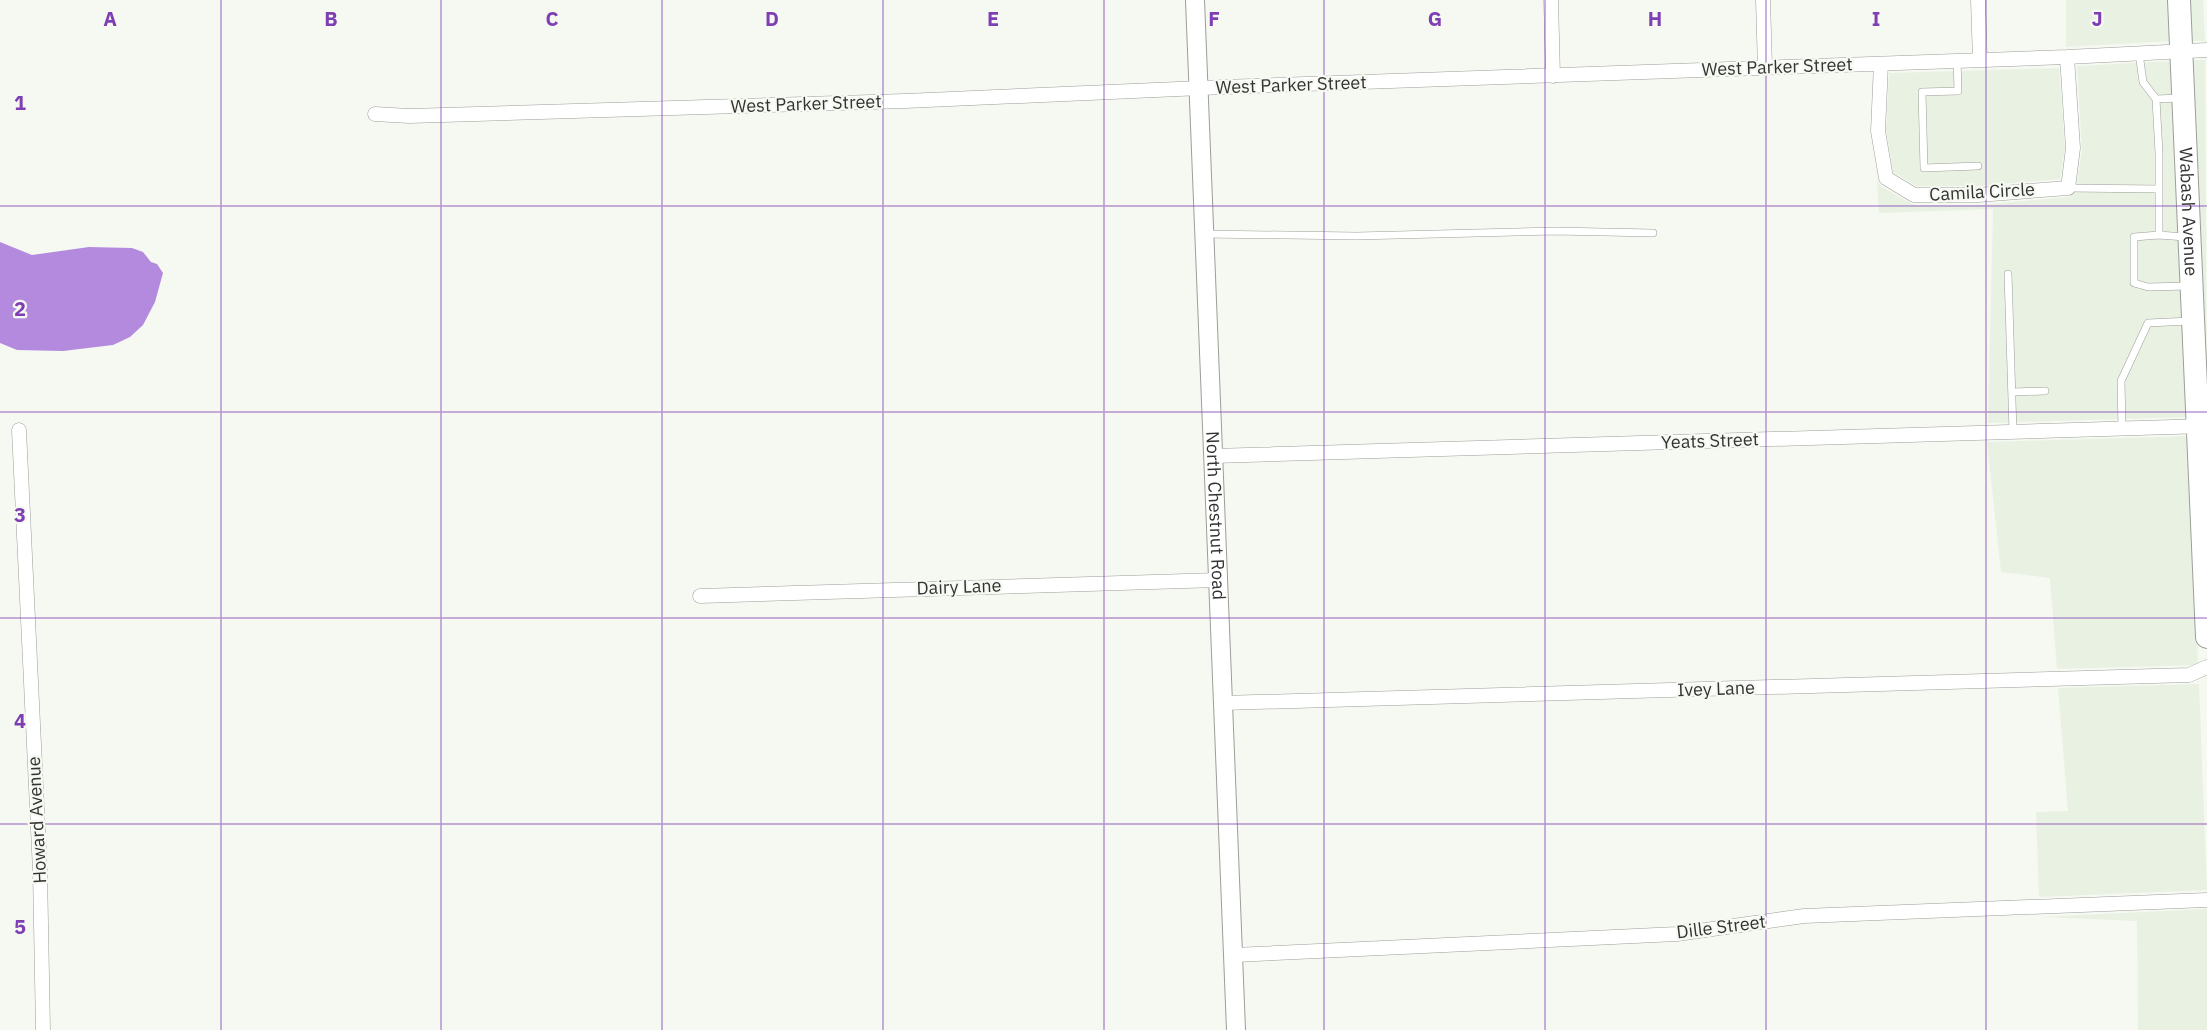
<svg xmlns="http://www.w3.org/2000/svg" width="2207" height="1030" viewBox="0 0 2207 1030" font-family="'IBM Plex Sans',sans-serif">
<rect width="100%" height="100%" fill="#f6f9f2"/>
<path fill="#e9f1e3" d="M 2066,0 L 2170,0 L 2172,41 L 2066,47 Z
M 2187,0 L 2203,0 L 2205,41 L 2189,41 Z
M 2190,60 L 2205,60 L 2207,416 Z
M 2173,61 L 2188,417 L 1988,423 L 1993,209 L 1879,213 L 1877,180 L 1882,187 L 1914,205 L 1978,205 L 2069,197 L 2076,189 L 2082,150 L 2077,66 Z
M 2059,68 L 2065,148 L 2060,179 L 1978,186 L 1916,186 L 1893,172 L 1886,130 L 1889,73 Z
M 2189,436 L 2198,665 L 2057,669 L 2050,578 L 2001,572 L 1987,442 Z
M 2199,684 L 2207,890 L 2039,897 L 2036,812 L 2068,811 L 2058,688 Z
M 2207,909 L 2207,1030 L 2138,1030 L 2137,921 L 2040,917 Z"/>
<path fill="#b48adf" d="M 0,242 L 32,255 L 89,247 L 132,248 L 143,252 L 151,262 L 157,264 L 163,273 L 155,302 L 143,325 L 130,337 L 113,345 L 63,351 L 17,350 L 0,343 Z"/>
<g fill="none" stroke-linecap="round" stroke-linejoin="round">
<g stroke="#9b9f98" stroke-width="8">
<path id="service" d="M 2139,53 L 2143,82 L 2156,99 L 2159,153 L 2159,235 L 2185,237
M 1957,60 L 1958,91 L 1922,92 L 1924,168 L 1978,166
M 2156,99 L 2180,98
M 2068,188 L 2159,189
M 1205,234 L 1357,236 L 1555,231 L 1653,233
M 2159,235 L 2134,237 L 2134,283 L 2148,287 L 2188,286
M 2008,274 L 2013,432
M 2012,392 L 2045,391
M 2122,428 L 2121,381 L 2148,323 L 2190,321"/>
</g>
<g stroke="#9b9f98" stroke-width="15">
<path id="minor" d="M 1551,0 L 1553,76
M 1763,0 L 1765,68
M 1978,0 L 1980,60
M 1881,64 L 1878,131 L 1886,178 L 1914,195 L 1978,195 L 2068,188 L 2073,148 L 2067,57
M 375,114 L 409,116 L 905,101 L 1224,87 L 2067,57 L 2207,50
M 19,430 L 40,871 L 43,1030
M 1213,456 L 2205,426
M 700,596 L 1218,580
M 1223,703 L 2189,675 L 2207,667
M 1234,955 L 1677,934 L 1804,916 L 2207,900"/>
</g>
<g stroke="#9b9f98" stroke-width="20">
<g id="tertiary">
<path id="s1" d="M 1195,0 L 1236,1030"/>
</g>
</g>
<g stroke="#9b9f98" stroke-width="24">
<g id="primary">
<path id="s2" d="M 2179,0 L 2207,637"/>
</g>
</g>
<use href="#service" stroke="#fff" stroke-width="7"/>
<use href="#minor" stroke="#fff" stroke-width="14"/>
<use href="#tertiary" stroke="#fff" stroke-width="18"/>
<use href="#primary" stroke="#fff" stroke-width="22"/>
</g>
<path fill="none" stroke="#7f3fb4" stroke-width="1.5" stroke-opacity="0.55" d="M 221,0 L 221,1030M 441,0 L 441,1030M 662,0 L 662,1030M 883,0 L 883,1030M 1104,0 L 1104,1030M 1324,0 L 1324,1030M 1545,0 L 1545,1030M 1766,0 L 1766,1030M 1986,0 L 1986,1030M 0,206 L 2207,206M 0,412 L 2207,412M 0,618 L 2207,618M 0,824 L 2207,824"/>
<g text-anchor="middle" stroke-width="4.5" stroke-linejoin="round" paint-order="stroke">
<g font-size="18" fill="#333432" stroke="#f6f9f2">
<text transform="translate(1777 67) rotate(-2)" y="6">West Parker Street</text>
<text transform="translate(1291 85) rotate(-2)" y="6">West Parker Street</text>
<text transform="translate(806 104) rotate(-2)" y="6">West Parker Street</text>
<text transform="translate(1982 192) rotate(-3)" y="6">Camila Circle</text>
<text dy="6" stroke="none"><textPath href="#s2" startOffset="212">Wabash Avenue</textPath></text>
<text transform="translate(1710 441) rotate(-2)" y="6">Yeats Street</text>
<text dy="6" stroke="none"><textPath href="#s1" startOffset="516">North Chestnut Road</textPath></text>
<text transform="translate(959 587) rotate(-2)" y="6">Dairy Lane</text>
<text transform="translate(1716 689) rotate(-2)" y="6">Ivey Lane</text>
<text transform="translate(37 820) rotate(-93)" y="6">Howard Avenue</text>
<text transform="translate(1721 927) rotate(-7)" y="6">Dille Street</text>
</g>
</g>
<g font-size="20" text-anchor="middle" font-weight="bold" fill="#7f3fb4" stroke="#f6f9f2" stroke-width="4.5" stroke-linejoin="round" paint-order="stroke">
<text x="110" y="26">A</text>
<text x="331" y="26">B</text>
<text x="552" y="26">C</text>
<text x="772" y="26">D</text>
<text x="993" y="26">E</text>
<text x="1214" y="26">F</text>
<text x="1435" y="26">G</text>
<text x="1655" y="26">H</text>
<text x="1876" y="26">I</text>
<text x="2097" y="26">J</text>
<text x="20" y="110">1</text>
<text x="20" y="316">2</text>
<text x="20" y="522">3</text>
<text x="20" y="728">4</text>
<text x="20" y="934">5</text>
</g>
</svg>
